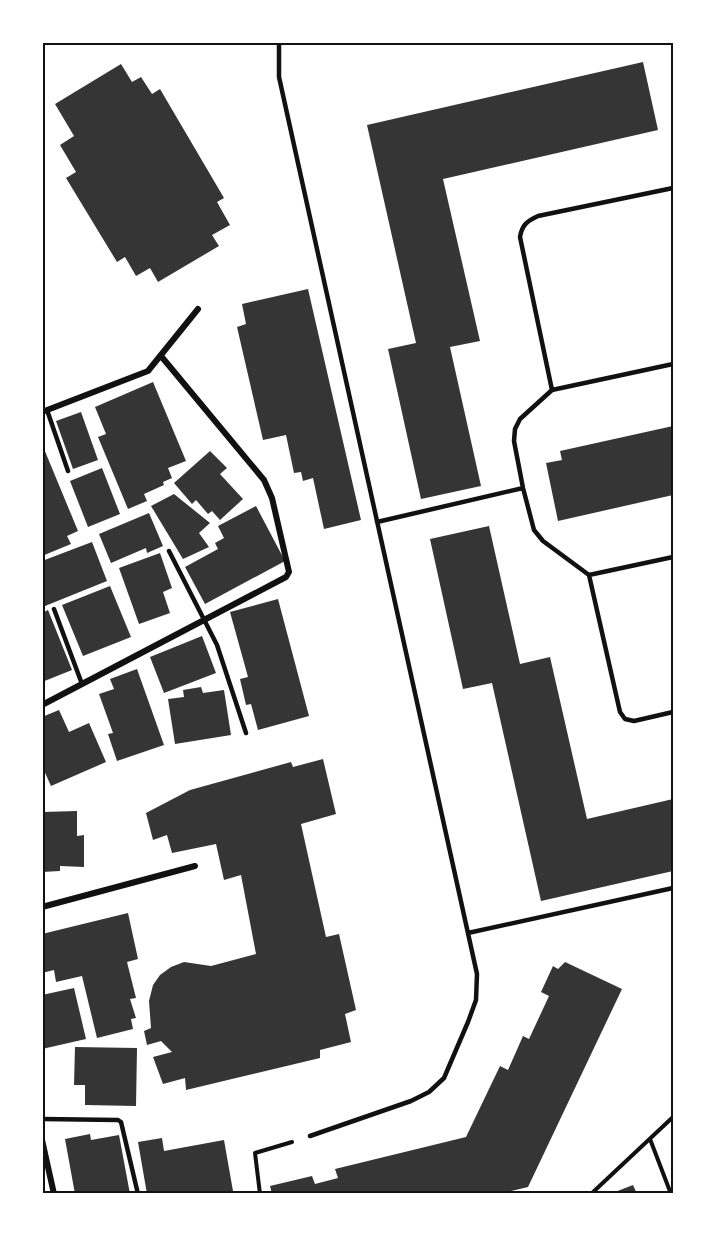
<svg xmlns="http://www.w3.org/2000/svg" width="715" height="1236" viewBox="0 0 715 1236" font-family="'Exo 2',sans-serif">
<rect width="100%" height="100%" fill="#fff"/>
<path fill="#353535" d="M 643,62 L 658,130 L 443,179 L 480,341 L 450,347 L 481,486 L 421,499 L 388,349 L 416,343 L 367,125 Z
M 121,64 L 132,82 L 141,77 L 152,94 L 160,89 L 224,198 L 217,202 L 230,225 L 212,235 L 219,246 L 158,282 L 150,268 L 136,276 L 125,257 L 117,262 L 66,178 L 76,172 L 60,145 L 74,136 L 55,104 Z
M 308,289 L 361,520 L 324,529 L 313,478 L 303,481 L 301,472 L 294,473 L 286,435 L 263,440 L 237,327 L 246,324 L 242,304 Z
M 153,382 L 186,461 L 168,468 L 172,478 L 163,482 L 164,485 L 144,494 L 147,501 L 128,509 L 98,437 L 106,434 L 95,407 Z
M 81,412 L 98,460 L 73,469 L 56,421 Z
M 673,426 L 673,495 L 558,521 L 546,463 L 562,460 L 560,451 Z
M 42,444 L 78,531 L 67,536 L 71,544 L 42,556 Z
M 210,451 L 227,468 L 220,474 L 243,499 L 220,520 L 212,511 L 208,514 L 196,500 L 192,504 L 174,483 Z
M 102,468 L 120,514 L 88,527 L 70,481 Z
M 174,494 L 210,523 L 199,533 L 209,547 L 183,559 L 151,506 Z
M 256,506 L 285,561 L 205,604 L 185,567 L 218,549 L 215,543 L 224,538 L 218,526 Z
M 149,513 L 163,546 L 147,553 L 146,548 L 111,563 L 99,534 Z
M 489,526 L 520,664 L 550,657 L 587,819 L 673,799 L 673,871 L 541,901 L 492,683 L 463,689 L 430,539 Z
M 92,542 L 107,581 L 45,606 L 42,598 L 42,561 Z
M 160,553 L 172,588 L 163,592 L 170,613 L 139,624 L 119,568 Z
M 110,586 L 131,637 L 83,656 L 62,605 Z
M 278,599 L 309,716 L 258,730 L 251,704 L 246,705 L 240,679 L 248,677 L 230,612 Z
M 48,610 L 72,670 L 42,682 L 42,613 Z
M 202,636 L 216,673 L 164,693 L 150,657 Z
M 137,669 L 164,745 L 117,761 L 108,734 L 113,733 L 99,694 L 114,689 L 110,679 Z
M 201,687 L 203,693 L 224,690 L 231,735 L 175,744 L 168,699 L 184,697 L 183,690 Z
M 59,710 L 69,732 L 89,723 L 106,762 L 51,786 L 42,766 L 42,717 Z
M 323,759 L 336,814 L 301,824 L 326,937 L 339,934 L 356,1010 L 345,1014 L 351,1042 L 320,1050 L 320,1058 L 186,1090 L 185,1078 L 163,1084 L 153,1057 L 172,1052 L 161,1041 L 147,1045 L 144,1031 L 151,1028 L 149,1001 L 153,985 L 160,975 L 171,967 L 184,962 L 211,966 L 256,954 L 241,875 L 224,880 L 216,844 L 172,853 L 167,835 L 153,840 L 146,813 L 190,790 L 291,762 L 293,767 Z
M 77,811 L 77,836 L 84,835 L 84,867 L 60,866 L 60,871 L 42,872 L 42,812 Z
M 128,913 L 138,959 L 127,962 L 136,998 L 130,999 L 136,1018 L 131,1019 L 133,1029 L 97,1038 L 82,976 L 56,982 L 54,970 L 42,973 L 42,934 Z
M 565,962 L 622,989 L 528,1187 L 499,1194 L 272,1194 L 270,1186 L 312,1176 L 315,1184 L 338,1178 L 335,1169 L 466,1137 L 500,1066 L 508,1070 L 523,1036 L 529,1039 L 549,996 L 541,992 L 553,966 L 558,969 Z
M 74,988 L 86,1039 L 42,1049 L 42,995 Z
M 75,1047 L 137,1048 L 136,1106 L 85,1105 L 85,1085 L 74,1085 Z
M 90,1134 L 91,1140 L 119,1135 L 130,1194 L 75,1194 L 65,1139 Z
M 162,1138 L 164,1151 L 224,1140 L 233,1191 L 218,1194 L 147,1194 L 138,1142 Z
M 633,1185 L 637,1194 L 610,1194 Z"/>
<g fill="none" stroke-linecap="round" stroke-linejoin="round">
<path stroke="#111" stroke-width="4" d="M 650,1139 L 671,1194
M 260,1194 L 255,1153 L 292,1142
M 591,1194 L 673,1117"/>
<path stroke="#111" stroke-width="4.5" d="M 279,42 L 279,77 L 477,974 L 476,1000 L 468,1022 L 444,1078 L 429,1092 L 411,1101 L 310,1136
M 673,364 L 552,390 L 520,419 L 515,429 L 514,441 L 523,488 L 534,530 L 543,541 L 589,575 L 620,712 L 625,719 L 634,721 L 673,712
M 552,390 L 520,237 C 522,225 527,221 538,216 L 673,188
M 47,410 L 68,471
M 377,522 L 523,488
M 169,551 L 217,645 L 246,733
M 589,575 L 673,557
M 54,609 L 82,684
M 468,933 L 673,888
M 42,1119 L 118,1120 L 121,1122 L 138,1194"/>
<path stroke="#111" stroke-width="6" d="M 42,412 L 148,371 L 198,309
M 42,705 L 286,577 L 289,572 L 272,498 L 264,480 L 161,356
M 42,907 L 195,866
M 42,1140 L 54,1194"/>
</g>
<rect width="715" height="1236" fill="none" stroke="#ffffff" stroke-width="87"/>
<rect x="44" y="44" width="628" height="1148" fill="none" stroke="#111" stroke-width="2"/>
</svg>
